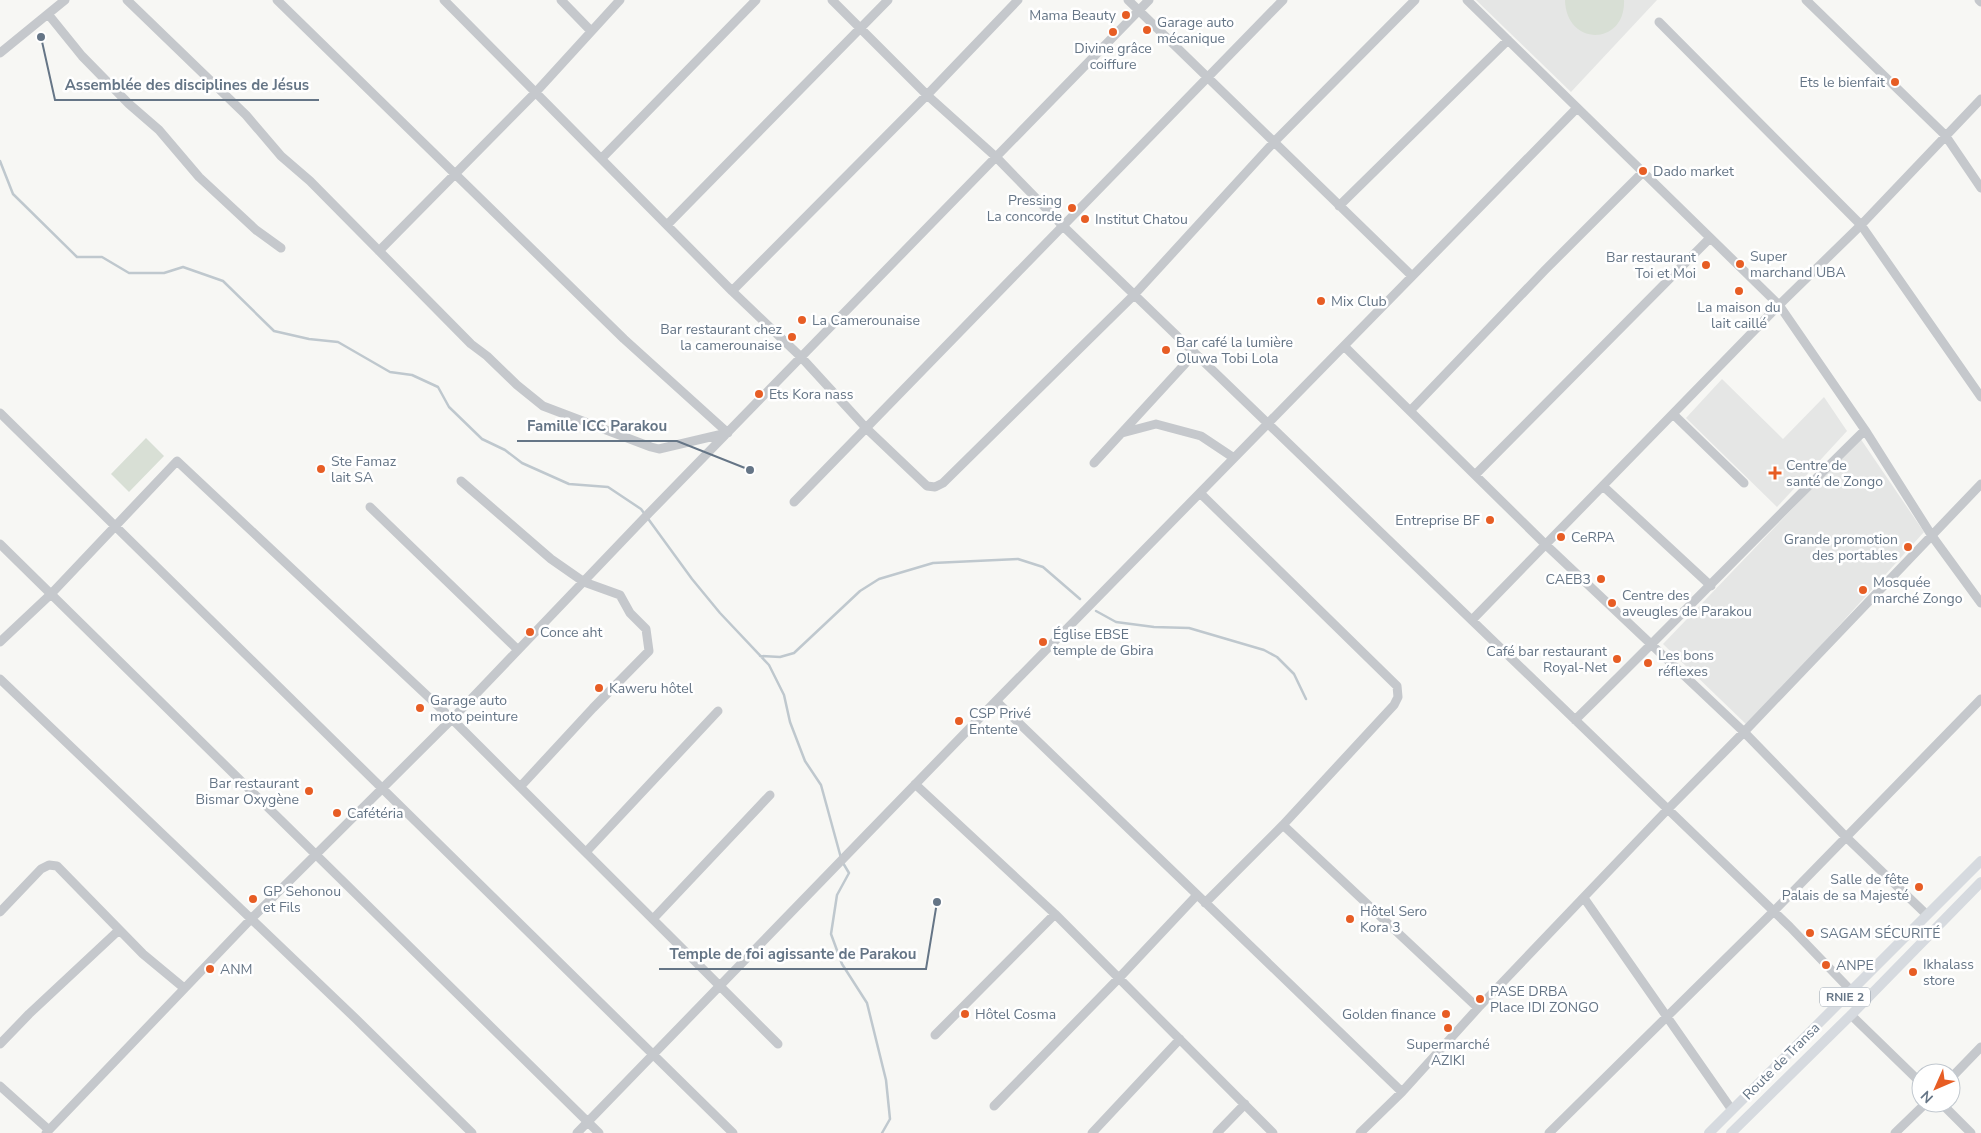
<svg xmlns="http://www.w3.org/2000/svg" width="1981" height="1133" viewBox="0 0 1981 1133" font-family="'Nunito Sans',sans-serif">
<rect width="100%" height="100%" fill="#f7f7f4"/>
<path fill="#e5e6e5" d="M 1476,0 L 1657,0 L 1571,92 Z
M 1722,379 L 1783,439 L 1824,397 L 1847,431 L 1777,507 L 1686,418 Z
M 1860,438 L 1924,532 L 1748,726 L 1663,644 Z"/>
<path fill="#d8dfd5" d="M 1565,0 L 1624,0 C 1626,46 1566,47 1565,0 Z
M 146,438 L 164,456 L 129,492 L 111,474 Z"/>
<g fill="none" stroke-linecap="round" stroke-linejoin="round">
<path stroke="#bfc8ce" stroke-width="2.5" d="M 0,161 L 13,194 L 77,257 L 102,257 L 129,273 L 164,273 L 183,267 L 223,281 L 274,331 L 309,339 L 338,342 L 390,372 L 412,375 L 438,387 L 449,407 L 482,439 L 505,450 L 522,463 L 569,484 L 608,487 L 641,509 L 692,579 L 720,613 L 769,665 L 784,695 L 790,722 L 805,761 L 821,785 L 841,858
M 1096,611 L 1116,622 L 1154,627 L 1189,628 L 1264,650 L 1277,657 L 1294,674 L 1306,699
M 760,656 L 780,657 L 794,653 L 860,591 L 879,579 L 933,563 L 1018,559 L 1043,567 L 1080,599
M 843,863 L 849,873 L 837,895 L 831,934 L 842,964 L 867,1003 L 886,1080 L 890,1119 L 882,1133"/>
<path stroke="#c5c8cc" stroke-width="9" d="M 127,0 L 246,115 L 281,156 L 310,181 L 471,344 L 487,356 L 517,385 L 543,406 L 651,447 L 659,449 L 727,433
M 277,0 L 624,339 L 728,433
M 444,0 L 732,291 L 801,357 L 866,428 L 927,486 L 935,487 L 943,483 L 1134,295 L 1274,142 L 1415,0
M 561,0 L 591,31
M 832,0 L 927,95 L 996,157 L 1063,226 L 1790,927 L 1863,1003
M 1128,0 L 1412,276
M 1467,0 L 1779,305 L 1865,430 L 1932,536 L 1981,603
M 1806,0 L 1945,135 L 1981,188
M 1979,0 L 1981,2
M 48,14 L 82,56 L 129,104 L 159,130 L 199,177 L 256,230 L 281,248
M 1659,22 L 1861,225 L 1981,397
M 0,53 L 65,0
M 602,158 L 756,0
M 1339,206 L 1508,40
M 667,225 L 888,0
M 379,251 L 536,92 L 620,0
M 732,291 L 927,95 L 1018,0
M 1344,346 L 1545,544 L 1744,732 L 1846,837 L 1926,914
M 1410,411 L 1545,270 L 1643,172
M 0,413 L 733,1133
M 1673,414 L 1744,483
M 1122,433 L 1156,424 L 1201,436 L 1234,458
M 1094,463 L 1195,353
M 1475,475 L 1710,238
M 461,481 L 551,559 L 584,582 L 620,595 L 630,613 L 646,629 L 649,651 L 593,708 L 520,787
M 1603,486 L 1711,586
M 1200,493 L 1397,686 L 1398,697 L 1394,705 L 1283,825 L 1205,903
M 794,502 L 1283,0
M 370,507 L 518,650
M 0,544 L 599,1133
M 1472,620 L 1779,305 L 1861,225 L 1981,99
M 0,642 L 51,594 L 177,461 L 452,719 L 778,1044
M 0,679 L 355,1018 L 472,1133
M 996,701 L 1402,1092
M 1575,720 C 1673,624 1767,526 1865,430
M 915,784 L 1055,914 L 1273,1133
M 1283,825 L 1478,1008
M 586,852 L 718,711
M 1584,898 L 1732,1110
M 0,912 L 41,869 L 49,865 L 57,866 L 143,954 L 184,988
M 653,919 L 770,795
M 1851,1015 L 1921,1083
M 935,1035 L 1055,914
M 0,1044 L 29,1014 L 119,930
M 1951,1078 L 1981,1047
M 0,1086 L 49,1130
M 1941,1103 L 1971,1133
M 994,1106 L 1119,978 L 1197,895
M 46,1133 L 251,919 L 452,719 L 651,511 L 1149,0
M 577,1133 L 996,701 L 1577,108
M 1092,1133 L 1180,1039
M 1217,1133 L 1245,1104
M 1360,1133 L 1402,1092 L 1478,1008 L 1668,809 L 1744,732 L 1981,484
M 1549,1133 L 1774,911 L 1981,699
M 1895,1133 L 1926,1103"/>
<path stroke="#d6dadf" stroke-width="10" d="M 1709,1133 L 1981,861
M 1731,1133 L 1851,1015 L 1981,882"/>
</g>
<g fill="#e75d24" stroke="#fff" stroke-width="2">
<circle cx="1126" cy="15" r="5"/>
<circle cx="1147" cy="30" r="5"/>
<circle cx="1113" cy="32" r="5"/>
<circle cx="1895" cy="82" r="5"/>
<circle cx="1643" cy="171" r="5"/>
<circle cx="1072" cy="208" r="5"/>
<circle cx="1085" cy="219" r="5"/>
<circle cx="1740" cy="264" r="5"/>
<circle cx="1706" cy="265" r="5"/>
<circle cx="1739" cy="291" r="5"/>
<circle cx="1321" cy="301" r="5"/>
<circle cx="802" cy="320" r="5"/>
<circle cx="792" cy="337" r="5"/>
<circle cx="1166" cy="350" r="5"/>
<circle cx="759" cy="394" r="5"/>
<circle cx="321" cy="469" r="5"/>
<path d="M1772.5 465.5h5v5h5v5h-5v5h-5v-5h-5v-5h5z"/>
<circle cx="1490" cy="520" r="5"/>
<circle cx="1561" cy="537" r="5"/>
<circle cx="1908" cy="547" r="5"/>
<circle cx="1601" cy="579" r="5"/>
<circle cx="1863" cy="590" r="5"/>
<circle cx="1612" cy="603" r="5"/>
<circle cx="530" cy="632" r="5"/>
<circle cx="1043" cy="642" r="5"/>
<circle cx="1617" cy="659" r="5"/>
<circle cx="1648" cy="663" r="5"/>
<circle cx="599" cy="688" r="5"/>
<circle cx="420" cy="708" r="5"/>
<circle cx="959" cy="721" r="5"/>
<circle cx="309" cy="791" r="5"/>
<circle cx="337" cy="813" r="5"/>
<circle cx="1919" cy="887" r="5"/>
<circle cx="253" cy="899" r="5"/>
<circle cx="1350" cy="919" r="5"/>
<circle cx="1810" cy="933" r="5"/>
<circle cx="1826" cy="965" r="5"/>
<circle cx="210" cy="969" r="5"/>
<circle cx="1913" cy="972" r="5"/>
<circle cx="1480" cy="999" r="5"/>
<circle cx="965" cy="1014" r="5"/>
<circle cx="1446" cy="1014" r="5"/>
<circle cx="1448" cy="1028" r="5"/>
</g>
<g text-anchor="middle" stroke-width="5" stroke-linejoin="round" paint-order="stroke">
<rect fill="#fff" stroke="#939eaa" stroke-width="1" x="1820" y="987.5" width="50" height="19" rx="4"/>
<g font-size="12" font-weight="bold" fill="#657586">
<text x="1845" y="1001">RNIE 2</text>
</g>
<g font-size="14" fill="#657586" stroke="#fff" text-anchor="start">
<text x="1116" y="20" text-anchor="end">Mama Beauty</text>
<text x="1157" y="27">Garage auto<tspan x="1157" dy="16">mécanique</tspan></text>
<text x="1113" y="53" text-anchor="middle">Divine grâce<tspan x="1113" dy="16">coiffure</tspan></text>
<text x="1885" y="87" text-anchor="end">Ets le bienfait</text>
<text x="1653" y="176">Dado market</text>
<text x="1062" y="205" text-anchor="end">Pressing<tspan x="1062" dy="16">La concorde</tspan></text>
<text x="1095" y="224">Institut Chatou</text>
<text x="1750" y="261">Super<tspan x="1750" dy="16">marchand UBA</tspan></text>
<text x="1696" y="262" text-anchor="end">Bar restaurant<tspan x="1696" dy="16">Toi et Moi</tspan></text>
<text x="1331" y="306">Mix Club</text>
<text x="1739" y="312" text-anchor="middle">La maison du<tspan x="1739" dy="16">lait caillé</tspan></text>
<text x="812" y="325">La Camerounaise</text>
<text x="782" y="334" text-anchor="end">Bar restaurant chez<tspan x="782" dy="16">la camerounaise</tspan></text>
<text x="1176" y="347">Bar café la lumière<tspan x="1176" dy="16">Oluwa Tobi Lola</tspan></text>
<text x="769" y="399">Ets Kora nass</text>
<text x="331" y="466">Ste Famaz<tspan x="331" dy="16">lait SA</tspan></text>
<text x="1786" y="470">Centre de<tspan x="1786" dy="16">santé de Zongo</tspan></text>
<text x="1480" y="525" text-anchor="end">Entreprise BF</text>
<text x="1571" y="542">CeRPA</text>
<text x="1898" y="544" text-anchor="end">Grande promotion<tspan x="1898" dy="16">des portables</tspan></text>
<text x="1591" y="584" text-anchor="end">CAEB3</text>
<text x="1873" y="587">Mosquée<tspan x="1873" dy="16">marché Zongo</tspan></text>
<text x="1622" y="600">Centre des<tspan x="1622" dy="16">aveugles de Parakou</tspan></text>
<text x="540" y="637">Conce aht</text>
<text x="1053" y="639">Église EBSE<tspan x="1053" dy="16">temple de Gbira</tspan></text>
<text x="1607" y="656" text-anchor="end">Café bar restaurant<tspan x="1607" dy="16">Royal-Net</tspan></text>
<text x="1658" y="660">Les bons<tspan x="1658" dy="16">réflexes</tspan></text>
<text x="609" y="693">Kaweru hôtel</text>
<text x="430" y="705">Garage auto<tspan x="430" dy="16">moto peinture</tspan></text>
<text x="969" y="718">CSP Privé<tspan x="969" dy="16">Entente</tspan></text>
<text x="299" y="788" text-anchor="end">Bar restaurant<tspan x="299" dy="16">Bismar Oxygène</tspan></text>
<text x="347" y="818">Cafétéria</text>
<text x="1909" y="884" text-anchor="end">Salle de fête<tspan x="1909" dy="16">Palais de sa Majesté</tspan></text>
<text x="263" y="896">GP Sehonou<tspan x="263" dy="16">et Fils</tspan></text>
<text x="1360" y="916">Hôtel Sero<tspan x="1360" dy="16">Kora 3</tspan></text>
<text x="1820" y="938">SAGAM SÉCURITÉ</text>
<text x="1923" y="969">Ikhalass<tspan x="1923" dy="16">store</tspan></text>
<text x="1836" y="970">ANPE</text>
<text x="220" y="974">ANM</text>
<text x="1490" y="996">PASE DRBA<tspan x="1490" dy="16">Place IDI ZONGO</tspan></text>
<text x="975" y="1019">Hôtel Cosma</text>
<text x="1436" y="1019" text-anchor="end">Golden finance</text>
<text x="1448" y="1049" text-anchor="middle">Supermarché<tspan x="1448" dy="16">AZIKI</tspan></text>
</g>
<g font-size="14" fill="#657586" stroke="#fff">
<text transform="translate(1781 1061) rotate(-45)" y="5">Route de Transa</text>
</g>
</g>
<path fill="none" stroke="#657586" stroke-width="2" d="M41 37L55 100H319M750 470L677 441H517M937 902L926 969H659"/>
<g fill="#657586" stroke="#fff" stroke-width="2">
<circle cx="41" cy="37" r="5"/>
<circle cx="750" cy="470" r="5"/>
<circle cx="937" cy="902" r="5"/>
</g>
<g font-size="15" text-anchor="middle" font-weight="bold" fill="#657586" stroke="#fff" stroke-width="5" stroke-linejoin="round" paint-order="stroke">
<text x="187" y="90">Assemblée des disciplines de Jésus</text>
<text x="597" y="431">Famille ICC Parakou</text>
<text x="793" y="959">Temple de foi agissante de Parakou</text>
</g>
<g transform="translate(1936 1088) rotate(225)"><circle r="24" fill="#ffffff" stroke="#c1c8cf"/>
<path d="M0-4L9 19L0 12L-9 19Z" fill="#e75d24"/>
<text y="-8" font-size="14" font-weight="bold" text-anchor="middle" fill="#657586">N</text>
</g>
</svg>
